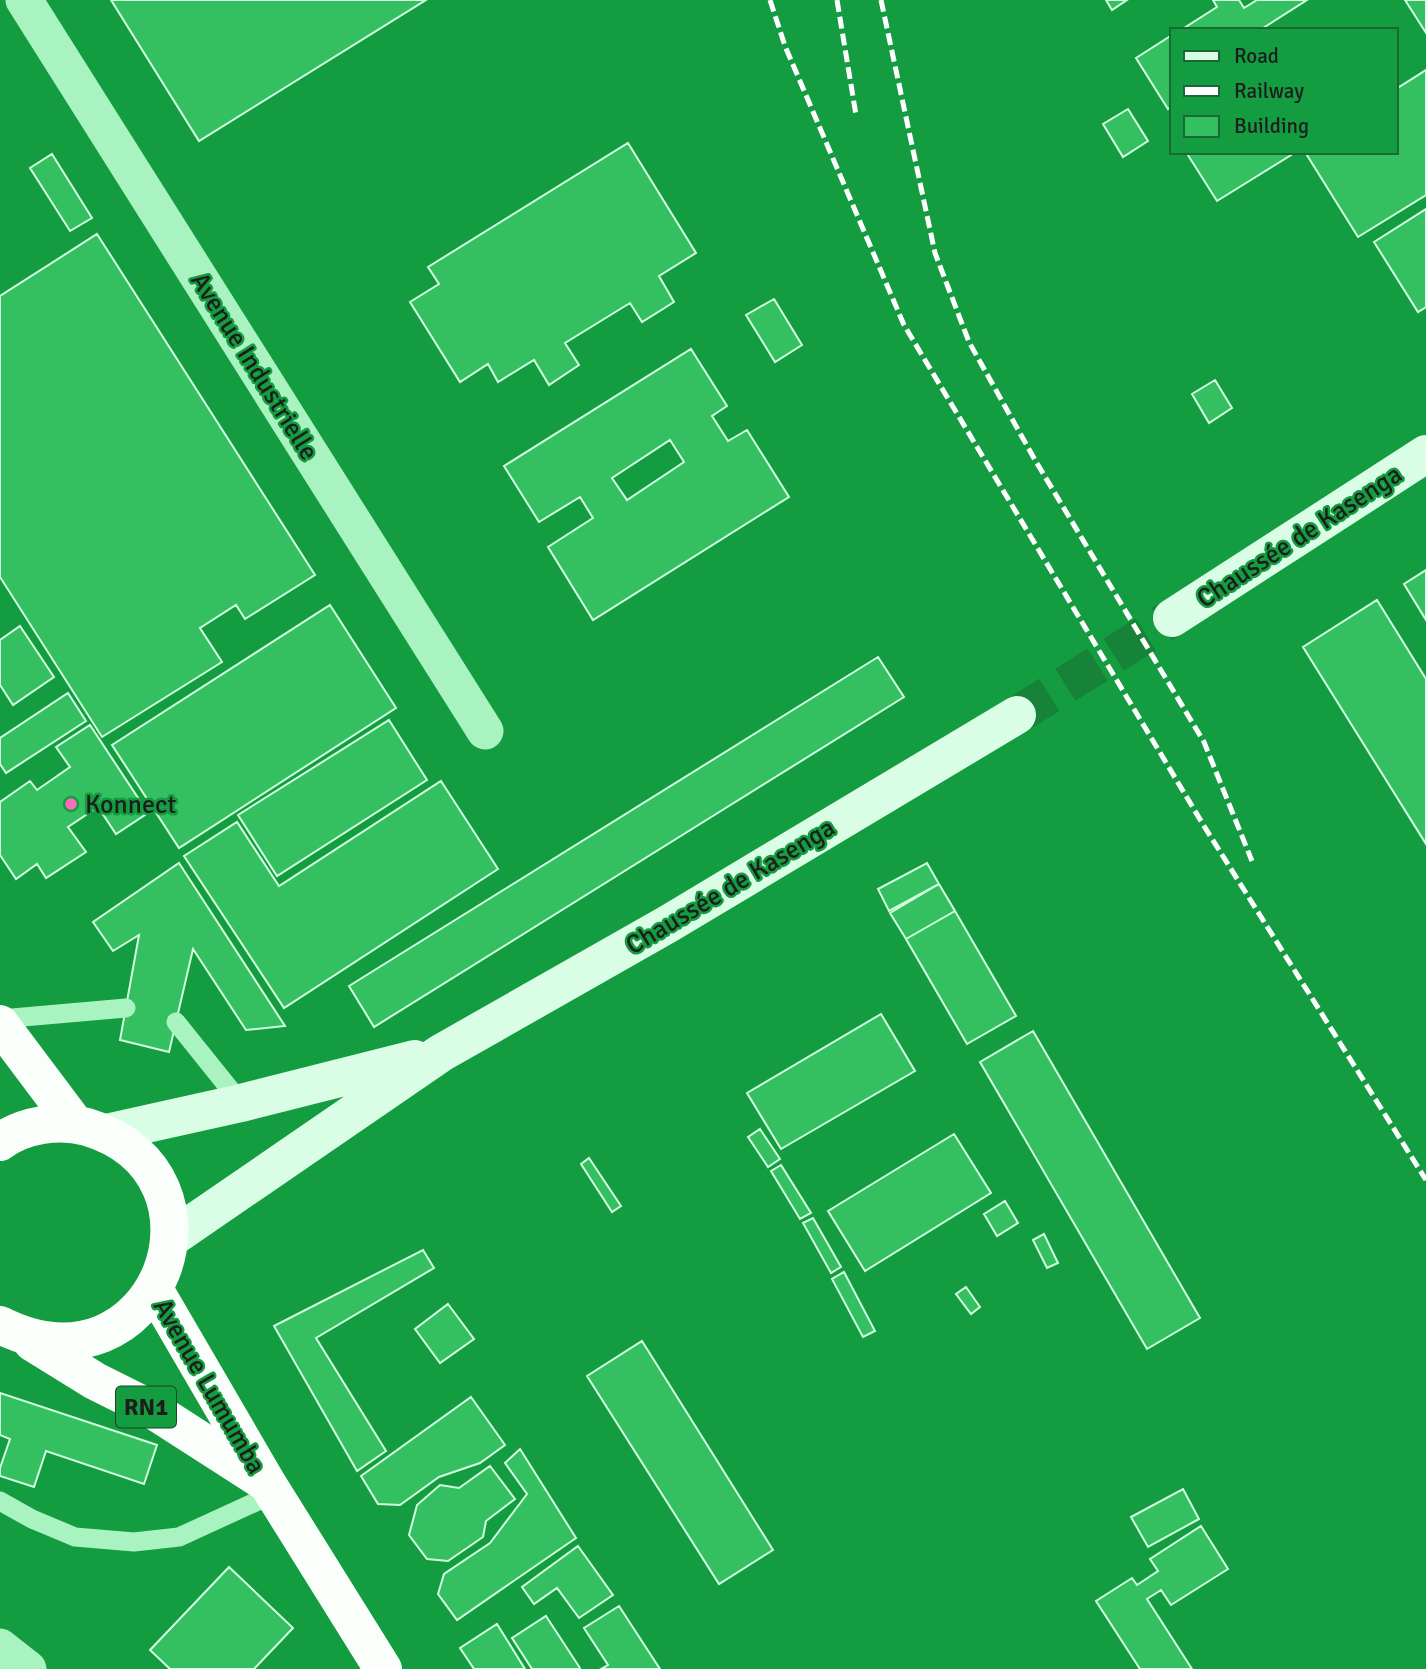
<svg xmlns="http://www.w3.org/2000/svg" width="1426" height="1669" viewBox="0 0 1426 1669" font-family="Signika,sans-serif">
<rect width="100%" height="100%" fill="#149c40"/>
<path fill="#34c060" stroke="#d2fddf" stroke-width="2" fill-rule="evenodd" d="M 111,0 L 426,0 L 199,141 Z
M 1106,0 L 1127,0 L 1112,10 Z
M 1213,0 L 1239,0 L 1244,8 L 1257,0 L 1307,0 L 1260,30 L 1181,30 L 1217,7 Z
M 1405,0 L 1426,0 L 1426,33 Z
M 1172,35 L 1172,106 L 1168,109 L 1136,58 Z
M 1426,70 L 1426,195 L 1358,237 L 1305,152 L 1396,152 L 1396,89 Z
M 1128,109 L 1148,141 L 1123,157 L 1103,124 Z
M 628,143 L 696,253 L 659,276 L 674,302 L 642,322 L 630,303 L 565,343 L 579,365 L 549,385 L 534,360 L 498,382 L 488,364 L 460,382 L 410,302 L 439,284 L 428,267 Z
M 1186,152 L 1296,152 L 1217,201 Z
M 52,154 L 92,218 L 70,231 L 30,168 Z
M 1426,209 L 1426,307 L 1418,312 L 1374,242 Z
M 97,234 L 315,575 L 245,619 L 236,605 L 200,628 L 222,662 L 102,737 L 0,577 L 0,296 Z
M 774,299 L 802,345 L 775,362 L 746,315 Z
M 691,349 L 727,406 L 712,416 L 728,441 L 747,430 L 789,497 L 593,620 L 548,547 L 593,518 L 580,497 L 539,522 L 504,466 ZM 670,440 L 684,462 L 627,500 L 612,478 Z
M 1215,380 L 1232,408 L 1209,423 L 1192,394 Z
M 1426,570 L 1426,620 L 1404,584 Z
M 1377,600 L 1426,679 L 1426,844 L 1303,647 Z
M 330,605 L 396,708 L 179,848 L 112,745 Z
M 20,626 L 54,677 L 13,705 L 0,685 L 0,640 Z
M 878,657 L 904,697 L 374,1027 L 349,986 Z
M 68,693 L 86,721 L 6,773 L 0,764 L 0,738 Z
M 389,720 L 427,780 L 277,876 L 238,815 Z
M 90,725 L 148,813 L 116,834 L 98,807 L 68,827 L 86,852 L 46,878 L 37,864 L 16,879 L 0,855 L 0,802 L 30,781 L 37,790 L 70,767 L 56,747 Z
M 441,781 L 498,869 L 284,1008 L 184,856 L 237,822 L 279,886 Z
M 179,863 L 285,1026 L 246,1030 L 193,949 L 169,1052 L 120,1040 L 139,935 L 113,951 L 93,922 Z
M 927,863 L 939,884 L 889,911 L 878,889 Z
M 939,884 L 955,911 L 906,939 L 890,913 Z
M 955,911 L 1016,1016 L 967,1044 L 906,939 Z
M 881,1014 L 915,1071 L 781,1149 L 747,1093 Z
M 1033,1031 L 1200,1318 L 1147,1349 L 980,1062 Z
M 760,1129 L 780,1159 L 768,1167 L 748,1137 Z
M 954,1134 L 991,1193 L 865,1271 L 828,1211 Z
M 589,1158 L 621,1206 L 612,1212 L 581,1164 Z
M 781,1165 L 811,1213 L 800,1219 L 771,1171 Z
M 1005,1201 L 1018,1223 L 997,1236 L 984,1214 Z
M 813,1218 L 841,1267 L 831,1273 L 803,1223 Z
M 1044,1234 L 1058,1263 L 1047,1268 L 1033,1240 Z
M 423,1250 L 434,1268 L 316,1338 L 386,1451 L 357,1471 L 274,1326 Z
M 844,1272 L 875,1331 L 863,1337 L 832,1279 Z
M 966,1287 L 980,1307 L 971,1314 L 956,1294 Z
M 448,1304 L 474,1339 L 440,1363 L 415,1329 Z
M 642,1341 L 773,1550 L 719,1584 L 587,1376 Z
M 0,1393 L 157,1445 L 144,1484 L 46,1451 L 34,1487 L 0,1476 L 0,1468 L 10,1439 L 0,1435 Z
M 471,1397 L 505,1445 L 480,1463 L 439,1477 L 400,1505 L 378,1504 L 361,1476 Z
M 520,1449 L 576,1538 L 457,1620 L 438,1594 L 444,1574 L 490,1543 L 527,1494 L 505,1463 Z
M 490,1466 L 515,1499 L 486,1521 L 483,1537 L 448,1561 L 427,1559 L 409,1535 L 417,1505 L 440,1485 L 459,1488 Z
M 1183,1489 L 1199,1519 L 1148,1547 L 1131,1517 Z
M 1201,1526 L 1228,1569 L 1171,1605 L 1161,1590 L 1147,1599 L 1192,1669 L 1140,1669 L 1096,1601 L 1132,1578 L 1137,1585 L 1158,1571 L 1150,1559 Z
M 578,1546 L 613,1595 L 579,1618 L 557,1588 L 534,1604 L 522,1587 Z
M 229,1567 L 293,1628 L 254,1669 L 170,1669 L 150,1650 Z
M 619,1606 L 660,1669 L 601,1669 L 608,1665 L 584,1628 Z
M 546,1616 L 580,1668 L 579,1669 L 532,1669 L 512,1638 Z
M 497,1624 L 525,1669 L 474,1669 L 460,1648 Z"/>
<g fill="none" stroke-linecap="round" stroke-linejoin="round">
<path stroke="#168339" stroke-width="38" stroke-dasharray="38 19" stroke-linecap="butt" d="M 1017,715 L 1172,618"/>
<path stroke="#a9f3c0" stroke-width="19" d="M 0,1019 L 126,1008
M 176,1022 L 241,1103
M 0,1501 L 32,1519 L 75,1537 L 134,1542 L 179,1537 L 273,1494"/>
<path stroke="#a9f3c0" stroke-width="37" d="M 24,0 L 485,731
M 0,1647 L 28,1669"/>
<path stroke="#d9fde5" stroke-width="38" d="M 1172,618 L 1426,454
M 106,1133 L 241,1103 L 415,1059
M 170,1239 L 441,1053 L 668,924 L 1017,715"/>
<path stroke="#fafffc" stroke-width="38" d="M 0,1024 L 75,1124
M 0,1142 C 23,1125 59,1119 87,1127 C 243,1174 157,1404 0,1325
M 154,1289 L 267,1483 L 383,1669
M 32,1342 L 95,1381 L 153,1410 L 265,1482"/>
<path stroke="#fff" stroke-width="5" stroke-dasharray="12 5" stroke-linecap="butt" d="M 770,0 L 785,46 L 904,325 L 1204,826 L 1426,1180
M 837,0 L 856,115
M 881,0 L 935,253 L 969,342 L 1035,460 L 1204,742 L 1252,861"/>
</g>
<circle fill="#ff6cba" stroke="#149c40" stroke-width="2.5" cx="71" cy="804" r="7"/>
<g text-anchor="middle" stroke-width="5" stroke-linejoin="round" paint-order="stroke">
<rect fill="#149c40" stroke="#1a4328" stroke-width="2" x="116" y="1386.5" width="60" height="41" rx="5"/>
<g font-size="24" font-weight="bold" fill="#1d1d1d">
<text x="146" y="1415">RN1</text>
</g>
<g font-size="26" fill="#1d1d1d" stroke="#149c40">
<text transform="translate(255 366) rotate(58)" y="9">Avenue Industrielle</text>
<text transform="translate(1299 536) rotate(-33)" y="9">Chaussée de Kasenga</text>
<text transform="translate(730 886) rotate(-31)" y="9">Chaussée de Kasenga</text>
<text transform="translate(210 1386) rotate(60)" y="9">Avenue Lumumba</text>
</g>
<g font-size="26" fill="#1d1d1d" stroke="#149c40" text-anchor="start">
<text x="85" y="813">Konnect</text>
</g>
</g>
<rect x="1170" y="28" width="228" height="126" fill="#149c40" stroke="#186932" stroke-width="2"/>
<rect x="1184" y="51" width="35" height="10" fill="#d9fde5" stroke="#186932" stroke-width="2"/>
<text x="1234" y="63" font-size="21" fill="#1d1d1d">Road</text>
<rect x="1184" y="86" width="35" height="10" fill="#ffffff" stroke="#186932" stroke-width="2"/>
<text x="1234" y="98" font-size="21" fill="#1d1d1d">Railway</text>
<rect x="1184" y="116" width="35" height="21" fill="#34c060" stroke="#186932" stroke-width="2"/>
<text x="1234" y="133" font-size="21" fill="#1d1d1d">Building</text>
</svg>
